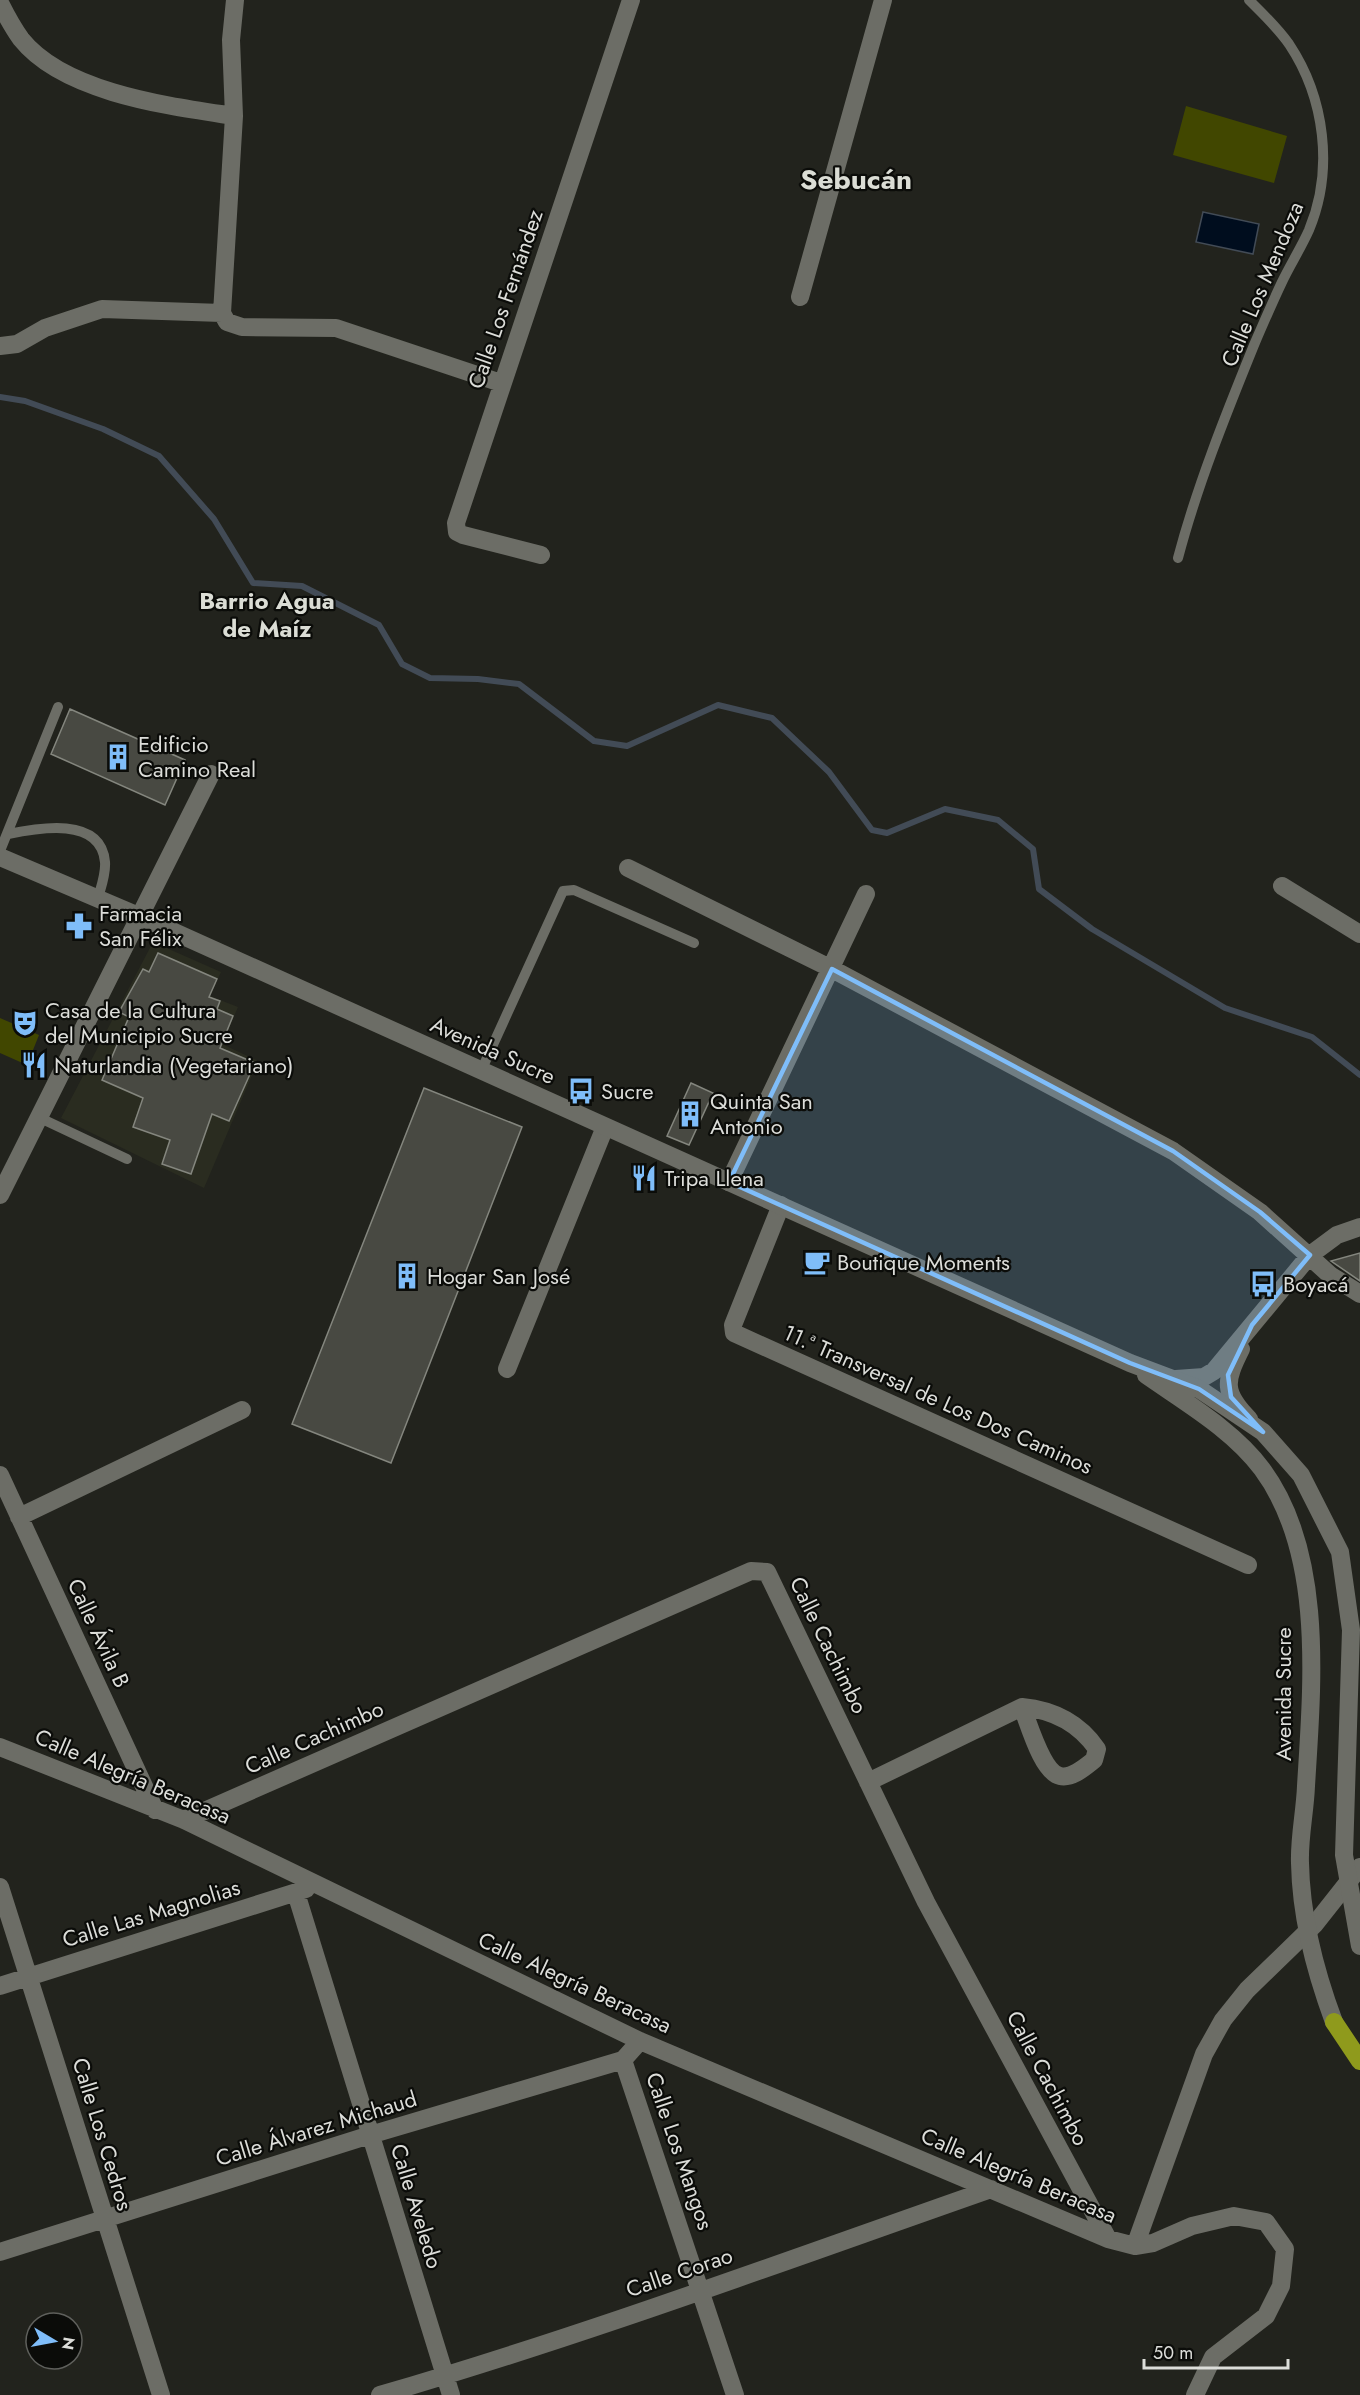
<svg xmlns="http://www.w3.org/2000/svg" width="1360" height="2395" viewBox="0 0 1360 2395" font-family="Jost,sans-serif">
<rect width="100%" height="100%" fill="#22231d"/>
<path fill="#2a2c20" d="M 153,942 L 221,972 L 210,996 L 238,1007 L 222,1044 L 258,1061 L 204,1188 L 61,1118 Z"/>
<path fill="#414700" d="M 1186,106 L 1287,136 L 1274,183 L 1173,155 Z
M 0,1018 L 39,1035 L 27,1065 L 0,1053 Z"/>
<path fill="#000d1e" stroke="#424b56" stroke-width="1.5" d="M 1203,212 L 1259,224 L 1253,254 L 1196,242 Z"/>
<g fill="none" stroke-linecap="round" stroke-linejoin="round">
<path stroke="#424b56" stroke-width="6" d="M 0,397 L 25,401 L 103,429 L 159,456 L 214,519 L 253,583 L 302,586 L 379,625 L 402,664 L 430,678 L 478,679 L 519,684 L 594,741 L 627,746 L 718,705 L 772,718 L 829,772 L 872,830 L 887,833 L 945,809 L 998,820 L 1033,849 L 1039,889 L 1092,929 L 1225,1008 L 1312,1037 L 1360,1075"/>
</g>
<path fill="#484942" stroke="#84867e" stroke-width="1.5" d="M 70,709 L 185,760 L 165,805 L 51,754 Z
M 158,953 L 217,979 L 209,997 L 220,1001 L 217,1009 L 233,1016 L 220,1048 L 255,1063 L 229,1121 L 212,1114 L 191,1174 L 162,1164 L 170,1140 L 133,1127 L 143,1098 L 102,1080 L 129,1017 L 119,1012 L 143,969 L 149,972 Z
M 691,1083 L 713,1093 L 689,1145 L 667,1136 Z
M 424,1088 L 522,1127 L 391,1463 L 292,1424 Z
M 1360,1253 L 1360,1281 L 1331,1261 Z"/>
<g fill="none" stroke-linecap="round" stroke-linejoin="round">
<path stroke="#6c6d66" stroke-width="10" d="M 1178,558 C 1197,486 1226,414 1254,345 C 1263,324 1272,303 1282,282 C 1290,265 1301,248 1309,230 C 1334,170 1325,98 1289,44 C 1277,27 1263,14 1249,0
M 8,834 C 38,828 101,816 105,862 C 106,874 101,887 98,898
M 0,851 L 58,707
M 481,1071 L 563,891 L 574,890 L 694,943
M 38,1117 L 127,1159"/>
<path stroke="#6c6d66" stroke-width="18" d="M 0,3 C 6,15 13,28 21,39 C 64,93 169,106 234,116
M 800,297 L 883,0
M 222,313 L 234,116 L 231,40 L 235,0
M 222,313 L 227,322 L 242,327 L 336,328 L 501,383
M 0,346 L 17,344 L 45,328 L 102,309 L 222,313
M 541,555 L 463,535 L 457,532 L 456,523 L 631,0
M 628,868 L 832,969 L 1173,1151 L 1260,1212 L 1330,1275 L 1360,1294
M 1282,886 L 1360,934
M 729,1182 L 866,894
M 0,1195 L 211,774
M 781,1205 L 733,1325 L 734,1333 L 1248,1565
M 1241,1349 C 1225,1381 1222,1392 1249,1419
M 507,1369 L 605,1127
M 1176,1379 L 1204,1377 L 1214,1371 L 1310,1255 L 1337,1235 L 1360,1227
M 0,1475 L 155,1810
M 19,1517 L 242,1410
M 0,1747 L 184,1820 L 640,2041 L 1108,2239 L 1135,2246 L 1153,2243 L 1192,2226 L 1234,2216 L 1266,2222 L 1285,2249 L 1281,2286 L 1266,2316 L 1213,2357 L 1195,2395
M 868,1782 L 1022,1707 C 1054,1710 1079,1723 1097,1749 L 1094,1760 C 1085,1767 1072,1779 1060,1776 C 1042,1772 1029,1724 1022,1707
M 184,1820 L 751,1571 L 767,1572 L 926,1902 L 1108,2239
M 0,1887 L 161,2395
M 296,1893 L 451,2395
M 0,1986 L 306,1889
M 623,2060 L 735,2395
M 1135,2246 L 1204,2054 L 1223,2020 L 1247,1990 L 1315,1924 L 1360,1867
M 0,2252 L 370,2135 L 623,2060 L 640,2041
M 380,2395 C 586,2335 788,2260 991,2189"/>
<path stroke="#6c6d66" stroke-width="18" d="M 0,857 L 141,917 L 1130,1363 L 1199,1389 L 1263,1432 L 1301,1475 L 1340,1552 L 1351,1630 L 1344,1855 L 1360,1946
M 1146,1375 C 1186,1403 1233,1430 1262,1469 C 1325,1554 1312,1686 1306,1786 C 1305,1812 1299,1838 1300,1863 C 1301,1918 1315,1971 1334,2022"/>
<path stroke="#8f9a1c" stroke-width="18" d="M 1334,2022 L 1360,2061"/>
</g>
<path fill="#7fbdf9" fill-opacity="0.2" stroke="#7fbdf9" stroke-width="4.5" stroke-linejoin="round" d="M 832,969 L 1173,1151 L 1260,1212 L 1310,1255 L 1252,1325 L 1228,1375 L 1231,1397 L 1263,1432 L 1199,1389 L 1130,1363 L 729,1182 Z"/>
<defs>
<g id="building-bare" transform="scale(2.07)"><path d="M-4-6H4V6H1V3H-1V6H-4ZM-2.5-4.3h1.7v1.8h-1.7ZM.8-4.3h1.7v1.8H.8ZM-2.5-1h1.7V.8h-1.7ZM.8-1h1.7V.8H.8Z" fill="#7fbdf9" stroke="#0b0c09" stroke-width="2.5" paint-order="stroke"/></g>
<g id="pharmacy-bare" transform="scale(2.07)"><path d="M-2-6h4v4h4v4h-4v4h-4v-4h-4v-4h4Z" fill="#7fbdf9" stroke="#0b0c09" stroke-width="2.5" paint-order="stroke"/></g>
<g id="theatre-bare" transform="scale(2.07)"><path d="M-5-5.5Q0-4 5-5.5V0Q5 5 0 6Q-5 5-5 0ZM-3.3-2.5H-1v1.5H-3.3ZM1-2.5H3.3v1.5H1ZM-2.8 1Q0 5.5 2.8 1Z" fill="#7fbdf9" stroke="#0b0c09" stroke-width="2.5" paint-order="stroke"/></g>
<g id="restaurant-bare" transform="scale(2.07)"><path d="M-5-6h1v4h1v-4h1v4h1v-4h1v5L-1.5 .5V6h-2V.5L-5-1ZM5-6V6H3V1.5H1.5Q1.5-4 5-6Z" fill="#7fbdf9" stroke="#0b0c09" stroke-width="2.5" paint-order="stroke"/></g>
<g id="bus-bare" transform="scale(2.07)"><path d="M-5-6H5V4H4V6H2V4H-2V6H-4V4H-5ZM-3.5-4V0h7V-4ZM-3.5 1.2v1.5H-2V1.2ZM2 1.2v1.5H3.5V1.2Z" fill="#7fbdf9" stroke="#0b0c09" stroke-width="2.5" paint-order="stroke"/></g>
<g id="cafe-bare" transform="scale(2.07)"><path d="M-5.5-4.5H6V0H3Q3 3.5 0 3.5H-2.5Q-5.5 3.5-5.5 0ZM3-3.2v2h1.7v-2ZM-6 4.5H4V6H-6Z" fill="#7fbdf9" stroke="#0b0c09" stroke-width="2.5" paint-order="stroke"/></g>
</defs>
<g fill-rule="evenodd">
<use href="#building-bare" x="118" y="757"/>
<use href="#pharmacy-bare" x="79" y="926"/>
<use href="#theatre-bare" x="25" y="1023"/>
<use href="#restaurant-bare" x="34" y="1065"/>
<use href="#bus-bare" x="581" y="1091"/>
<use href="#building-bare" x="690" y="1114"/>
<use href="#restaurant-bare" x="644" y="1178"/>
<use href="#cafe-bare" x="817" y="1262"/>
<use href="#building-bare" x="407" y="1276"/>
<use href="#bus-bare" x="1263" y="1284"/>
</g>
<g text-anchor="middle" stroke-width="4.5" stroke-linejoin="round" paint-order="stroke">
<g font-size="22" fill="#dcddd9" stroke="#0b0c09">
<text transform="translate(1262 284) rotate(-67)" y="8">Calle Los Mendoza</text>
<text transform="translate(505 299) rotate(-71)" y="8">Calle Los Fernández</text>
<text transform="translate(493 1050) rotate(24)" y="8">Avenida Sucre</text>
<text transform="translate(938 1399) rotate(24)" y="8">11.ª Transversal de Los Dos Caminos</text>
<text transform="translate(99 1633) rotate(65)" y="8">Calle Ávila B</text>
<text transform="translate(829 1645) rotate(64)" y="8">Calle Cachimbo</text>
<text transform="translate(1283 1694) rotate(-90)" y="8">Avenida Sucre</text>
<text transform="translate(314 1737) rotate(-24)" y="8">Calle Cachimbo</text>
<text transform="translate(133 1776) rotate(23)" y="8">Calle Alegría Beracasa</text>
<text transform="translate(151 1913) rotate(-17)" y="8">Calle Las Magnolias</text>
<text transform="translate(575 1982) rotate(25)" y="8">Calle Alegría Beracasa</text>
<text transform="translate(1048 2078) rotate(62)" y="8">Calle Cachimbo</text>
<text transform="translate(316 2128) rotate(-17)" y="8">Calle Álvarez Michaud</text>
<text transform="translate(103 2134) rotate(73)" y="8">Calle Los Cedros</text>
<text transform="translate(680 2151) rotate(71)" y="8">Calle Los Mangos</text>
<text transform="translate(1019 2175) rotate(23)" y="8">Calle Alegría Beracasa</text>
<text transform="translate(417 2206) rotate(73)" y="8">Calle Aveledo</text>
<text transform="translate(679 2272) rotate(-19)" y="8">Calle Corao</text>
</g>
<g font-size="22" fill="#dcddd9" stroke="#0b0c09" text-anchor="start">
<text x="138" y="752">Edificio<tspan x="138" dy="25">Camino Real</tspan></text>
<text x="99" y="921">Farmacia<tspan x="99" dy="25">San Félix</tspan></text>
<text x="45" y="1018">Casa de la Cultura<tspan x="45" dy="25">del Municipio Sucre</tspan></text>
<text x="54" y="1073">Naturlandia (Vegetariano)</text>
<text x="601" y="1099">Sucre</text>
<text x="710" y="1109">Quinta San<tspan x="710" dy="25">Antonio</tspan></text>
<text x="664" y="1186">Tripa Llena</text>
<text x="837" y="1270">Boutique Moments</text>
<text x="427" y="1284">Hogar San José</text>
<text x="1283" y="1292">Boyacá</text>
</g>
<g font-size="24" font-weight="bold" fill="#dbddd5" stroke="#0b0c09">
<text x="267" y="609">Barrio Agua<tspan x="267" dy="28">de Maíz</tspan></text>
</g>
<g font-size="28" font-weight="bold" fill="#dbddd5" stroke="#0b0c09">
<text x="856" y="189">Sebucán</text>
</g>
</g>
<g transform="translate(54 2341) rotate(100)"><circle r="28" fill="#0b0c09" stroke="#5f605c" stroke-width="1.5"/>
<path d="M0-4.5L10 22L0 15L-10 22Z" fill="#7fbdf9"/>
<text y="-9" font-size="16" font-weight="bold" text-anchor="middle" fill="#dcddd9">N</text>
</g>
<path d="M1144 2359v9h144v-9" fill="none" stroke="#dcddd9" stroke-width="3"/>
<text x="1153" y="2359" font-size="18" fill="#dcddd9" stroke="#0b0c09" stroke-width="4.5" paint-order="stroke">50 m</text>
</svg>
